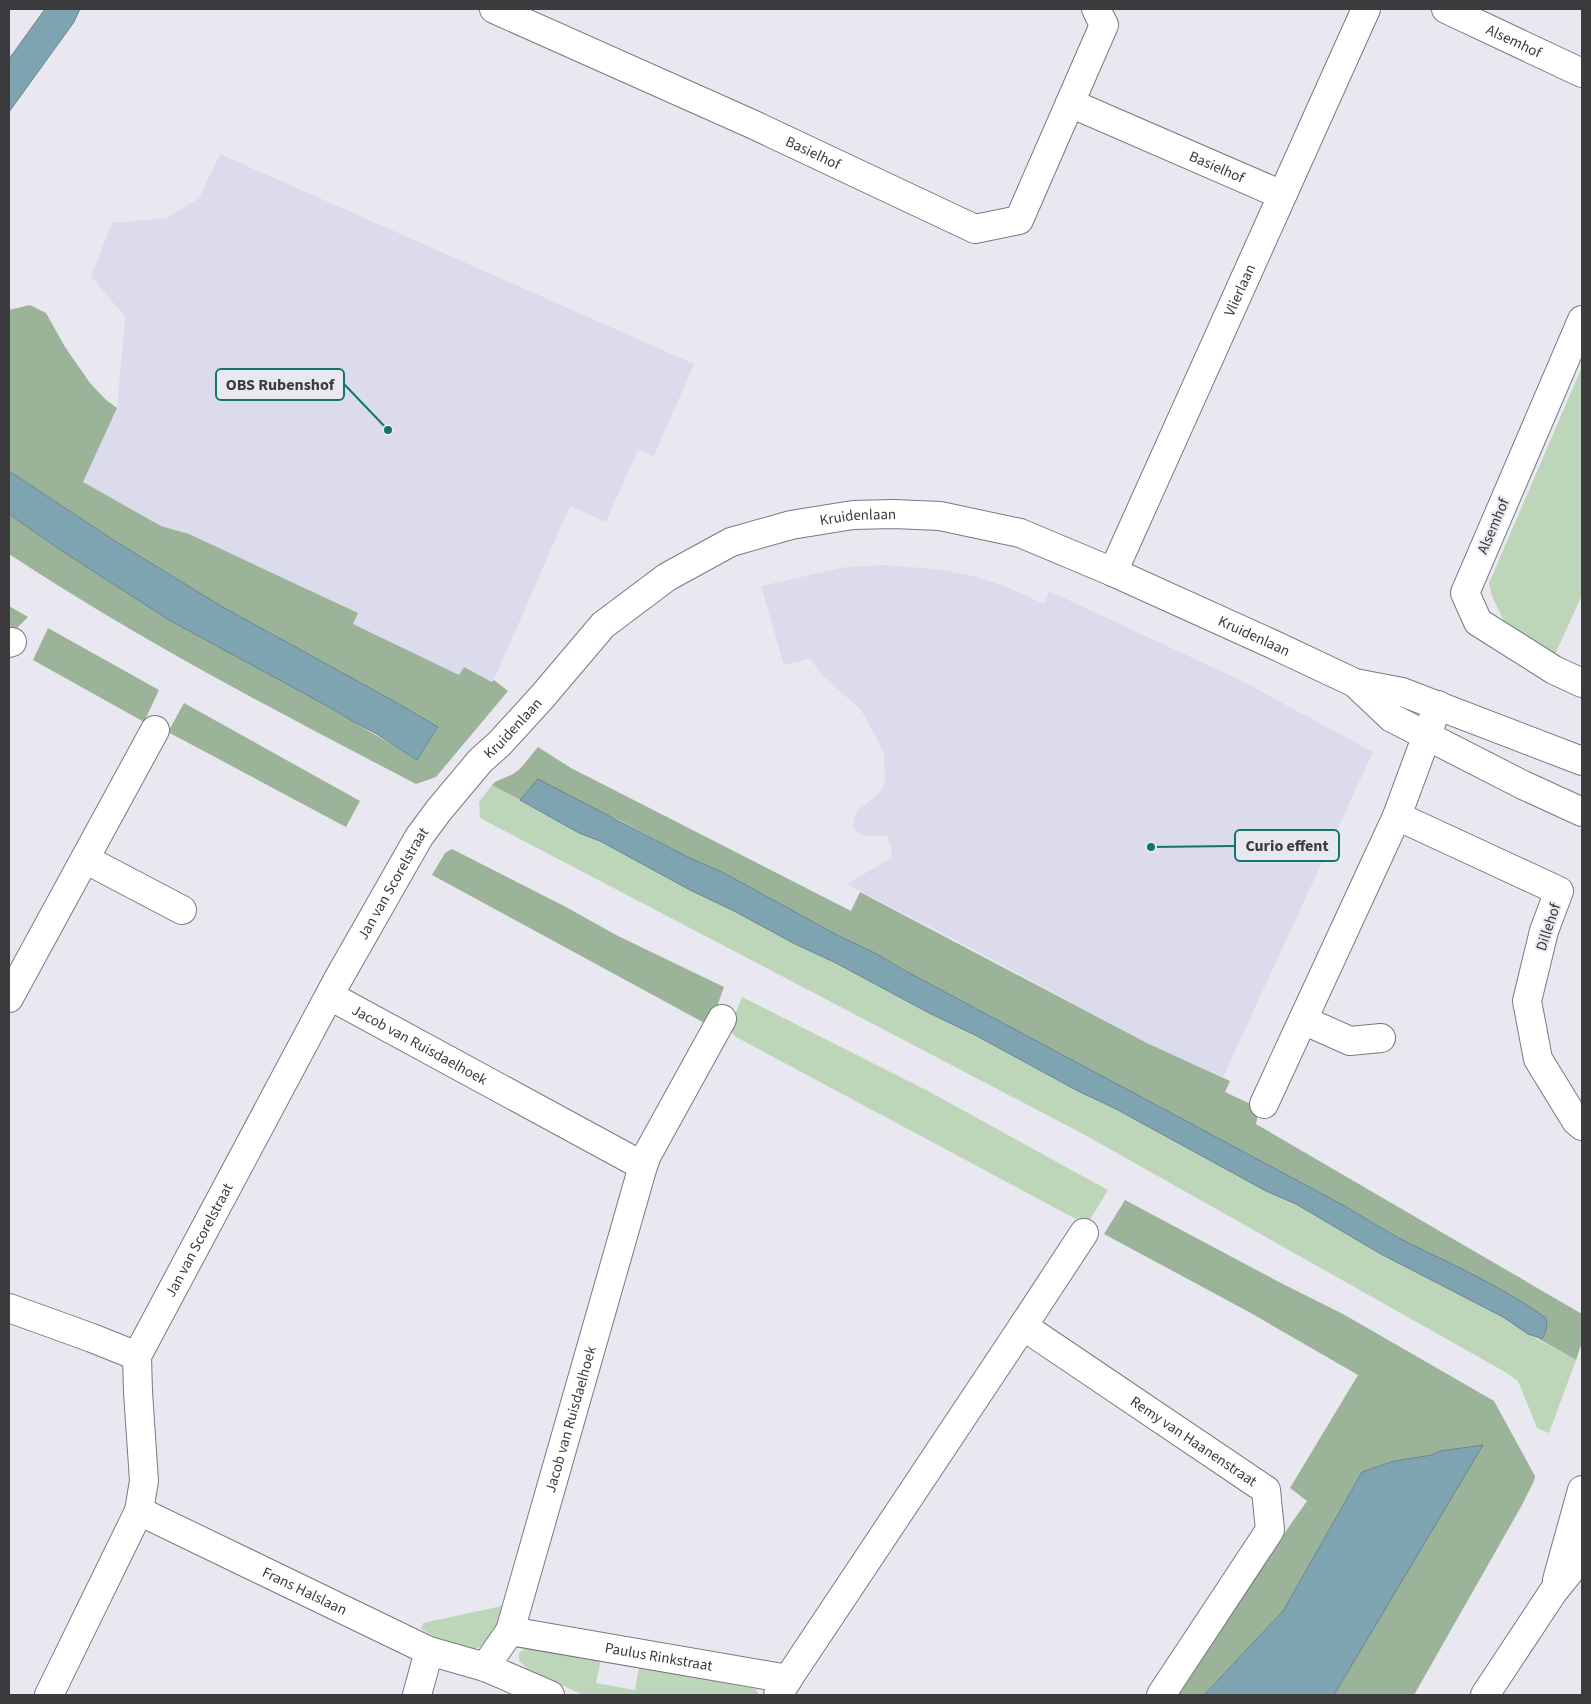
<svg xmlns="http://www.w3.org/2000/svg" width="1591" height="1704" viewBox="0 0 1591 1704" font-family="'Source Sans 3',sans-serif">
<rect width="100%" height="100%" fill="#e9e8f1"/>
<path fill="#dcdbeb" d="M 220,154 L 694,364 L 654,456 L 638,450 L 606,522 L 570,506 L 493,682 L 464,667 L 459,676 L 353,624 L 358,613 L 189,534 L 161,526 L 82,482 L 117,408 L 125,317 L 91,276 L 112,223 L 167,218 L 199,198 Z
M 885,565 L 935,569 L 969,575 L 1005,586 L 1044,604 L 1049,591 L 1242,681 L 1373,752 L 1223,1077 L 1147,1043 L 969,947 L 846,884 L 892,858 L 891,847 L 887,836 L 864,836 L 855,830 L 853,821 L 857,811 L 879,793 L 885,783 L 884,755 L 879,743 L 861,710 L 823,676 L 810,659 L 784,665 L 761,586 L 846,567 Z"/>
<path fill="#bdd6ba" d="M 1582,367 L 1582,595 L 1553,659 L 1505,623 L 1492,596 L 1489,583 Z
M 492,785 L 579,833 L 600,841 L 690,890 L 734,911 L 795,944 L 836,963 L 929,1013 L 975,1035 L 1076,1090 L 1116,1109 L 1266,1191 L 1296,1204 L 1379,1253 L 1503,1317 L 1528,1334 L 1576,1360 L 1549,1433 L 1537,1428 L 1518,1381 L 1505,1372 L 1085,1135 L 480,818 L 479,802 Z
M 742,997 L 928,1091 L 1108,1190 L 1087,1225 L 736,1037 L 729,1030 Z
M 502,1606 L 493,1637 L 489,1642 L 476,1649 L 460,1651 L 421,1629 L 423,1623 Z
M 526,1648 L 601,1660 L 596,1683 L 635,1690 L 639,1667 L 756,1689 L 759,1695 L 583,1695 L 528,1669 L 519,1661 L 519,1653 Z"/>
<path fill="#9bb398" d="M 30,305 L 46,313 L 65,347 L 90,383 L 105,399 L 117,408 L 83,482 L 161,526 L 189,534 L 358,613 L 353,624 L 459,675 L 464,667 L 492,682 L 494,680 L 508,691 L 436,777 L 416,784 C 278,712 139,640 9,554 L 9,514 L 62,551 L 169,620 L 331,708 C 359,726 389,742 417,760 L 438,728 L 399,704 L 221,606 L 115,541 L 9,471 L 9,310 Z
M 9,606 L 28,617 L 9,636 Z
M 48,628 L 159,690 L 144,722 L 33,660 Z
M 184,703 L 360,801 L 346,827 L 168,732 Z
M 538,747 L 571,768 L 851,911 L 860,892 L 1147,1043 L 1230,1081 L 1225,1092 L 1259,1108 L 1256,1124 L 1582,1314 L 1582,1342 L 1576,1360 L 1539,1339 L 1542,1339 L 1546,1319 C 1507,1290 1462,1269 1419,1248 C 1393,1236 1368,1220 1343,1205 L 902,969 L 877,954 L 837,935 L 724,873 L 690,858 L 619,820 L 594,809 L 530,788 L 520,800 L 492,785 C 497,779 506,778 513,774 C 523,768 530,756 538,747 Z
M 452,849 L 566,907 L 616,935 L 724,987 L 710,1026 L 432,875 L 445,853 Z
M 1125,1200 L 1279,1282 L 1343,1314 L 1494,1401 L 1535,1476 L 1534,1481 L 1522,1505 L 1414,1695 L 1334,1695 L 1482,1445 L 1440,1451 L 1432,1455 L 1394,1461 L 1362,1472 L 1283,1611 L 1204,1695 L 1172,1695 L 1193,1663 L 1307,1501 L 1290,1488 L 1358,1375 L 1249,1312 L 1104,1234 Z"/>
<path fill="#7ea4b2" stroke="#6a848f" d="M 45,9 L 80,9 L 74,22 L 9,112 L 9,59 Z
M 9,471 L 115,541 L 221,606 L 399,704 L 438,727 L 417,760 L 375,733 L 354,722 L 331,708 L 169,620 L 62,551 L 9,514 Z
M 538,779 L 690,858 L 724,873 L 837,935 L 877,954 L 902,969 L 1343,1205 C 1368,1220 1393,1236 1419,1248 C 1462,1269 1507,1290 1546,1318 C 1548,1326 1546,1332 1542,1339 L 1528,1334 L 1503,1317 L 1379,1253 L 1296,1204 L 1266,1191 L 1116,1109 L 1076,1090 L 975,1035 L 929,1013 L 836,963 L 795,944 L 734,911 L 690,890 L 600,841 L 579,833 L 520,800 Z
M 1483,1445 L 1334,1695 L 1204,1695 L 1283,1611 L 1362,1472 L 1394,1461 L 1432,1455 L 1440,1451 Z"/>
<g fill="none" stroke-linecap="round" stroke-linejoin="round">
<g stroke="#797980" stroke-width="30">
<g id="minor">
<path id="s1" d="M 494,9 L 752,124 L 975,229 L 1019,220 L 1104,25 L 1096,9"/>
<path id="s2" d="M 1446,9 L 1582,73"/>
<path id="s3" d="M 1070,103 L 1282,195"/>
<path d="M 1582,320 L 1465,593 L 1478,622 L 1554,670 L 1582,683"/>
<path id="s4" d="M 1113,572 L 1366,9"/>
<path d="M 9,643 L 12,642"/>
<path d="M 1355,683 L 1392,718 L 1523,785 L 1582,812"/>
<path d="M 1397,816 L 1559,891 L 1544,931 L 1527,1001 L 1538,1059 L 1576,1121 L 1582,1126"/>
<path d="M 85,859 L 182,910"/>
<path id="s5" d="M 330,996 L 643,1166"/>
<path d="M 9,998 L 155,730"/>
<path d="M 1303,1020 L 1350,1041 L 1381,1038"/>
<path d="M 1264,1104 L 1397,816 L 1438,705"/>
<path d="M 9,1308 L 92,1338 L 137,1356"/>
<path d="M 1023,1326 L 1084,1233"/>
<path id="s6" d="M 139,1511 L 429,1651 L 417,1695"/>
<path d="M 1557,1580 L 1582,1490"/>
<path id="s7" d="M 510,1631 L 788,1679 L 778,1695"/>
<path d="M 429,1651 L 485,1667 L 550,1695"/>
<path id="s8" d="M 485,1667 L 510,1631 L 643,1166 L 647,1155 L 722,1019"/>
<path id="s9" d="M 788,1679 L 1023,1326 L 1266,1490 L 1270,1530 L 1161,1695"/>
<path id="s10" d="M 49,1695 L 139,1511 L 144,1481 L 138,1392 L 137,1356 L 337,981 L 419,837 L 439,810 L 480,761 L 499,744 L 542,697 L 603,625 L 667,577 L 731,542 L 791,525 L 853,515 L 894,514 L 940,516 L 1020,533 L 1113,572 L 1270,643 L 1355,683 L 1402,692 L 1582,761"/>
<path d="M 1485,1695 L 1553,1592 L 1582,1556"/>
</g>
</g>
<use href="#minor" stroke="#fff" stroke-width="28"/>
</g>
<g text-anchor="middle" stroke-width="4" stroke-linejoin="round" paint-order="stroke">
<g font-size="15" fill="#3b3b3e" stroke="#e9e8f1">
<text dy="5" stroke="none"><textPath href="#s2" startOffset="75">Alsemhof</textPath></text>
<text dy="5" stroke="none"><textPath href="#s1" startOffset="350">Basielhof</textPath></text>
<text dy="5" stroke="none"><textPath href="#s3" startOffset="160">Basielhof</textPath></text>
<text dy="5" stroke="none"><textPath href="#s4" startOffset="309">Vlierlaan</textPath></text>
<text dy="5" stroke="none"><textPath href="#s10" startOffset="1515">Kruidenlaan</textPath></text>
<text transform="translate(1493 526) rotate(-67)" y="5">Alsemhof</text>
<text dy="5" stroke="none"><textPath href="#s10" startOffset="1935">Kruidenlaan</textPath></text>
<text dy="5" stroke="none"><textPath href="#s10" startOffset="1095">Kruidenlaan</textPath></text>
<text dy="5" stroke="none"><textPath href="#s10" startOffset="898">Jan van Scorelstraat</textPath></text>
<text transform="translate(1548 927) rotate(-72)" y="5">Dillehof</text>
<text dy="5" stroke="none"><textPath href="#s5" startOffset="102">Jacob van Ruisdaelhoek</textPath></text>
<text dy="5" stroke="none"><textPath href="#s10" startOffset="492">Jan van Scorelstraat</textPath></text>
<text dy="5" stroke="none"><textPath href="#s8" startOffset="264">Jacob van Ruisdaelhoek</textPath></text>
<text dy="5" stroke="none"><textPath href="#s9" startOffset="630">Remy van Haanenstraat</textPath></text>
<text dy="5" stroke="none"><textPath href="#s6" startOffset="184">Frans Halslaan</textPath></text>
<text dy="5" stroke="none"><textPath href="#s7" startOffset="151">Paulus Rinkstraat</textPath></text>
</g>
</g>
<path fill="none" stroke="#0f766e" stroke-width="2" d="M388 430L344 384M1151 847L1235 846"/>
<g fill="#0f766e" stroke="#e9e8f1" stroke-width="2">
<circle cx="388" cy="430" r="5"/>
<circle cx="1151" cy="847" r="5"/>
</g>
<g fill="#e9e8f1" stroke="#0f766e" stroke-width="2">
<rect x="216" y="369" width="128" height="31" rx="5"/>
<rect x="1235" y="830" width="104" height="31" rx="5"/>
</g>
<g font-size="16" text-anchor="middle" font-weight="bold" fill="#3b3b3e">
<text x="280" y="390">OBS Rubenshof</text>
<text x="1287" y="851">Curio effent</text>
</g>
<rect width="1591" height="1704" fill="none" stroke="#3b3b3e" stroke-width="20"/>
</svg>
